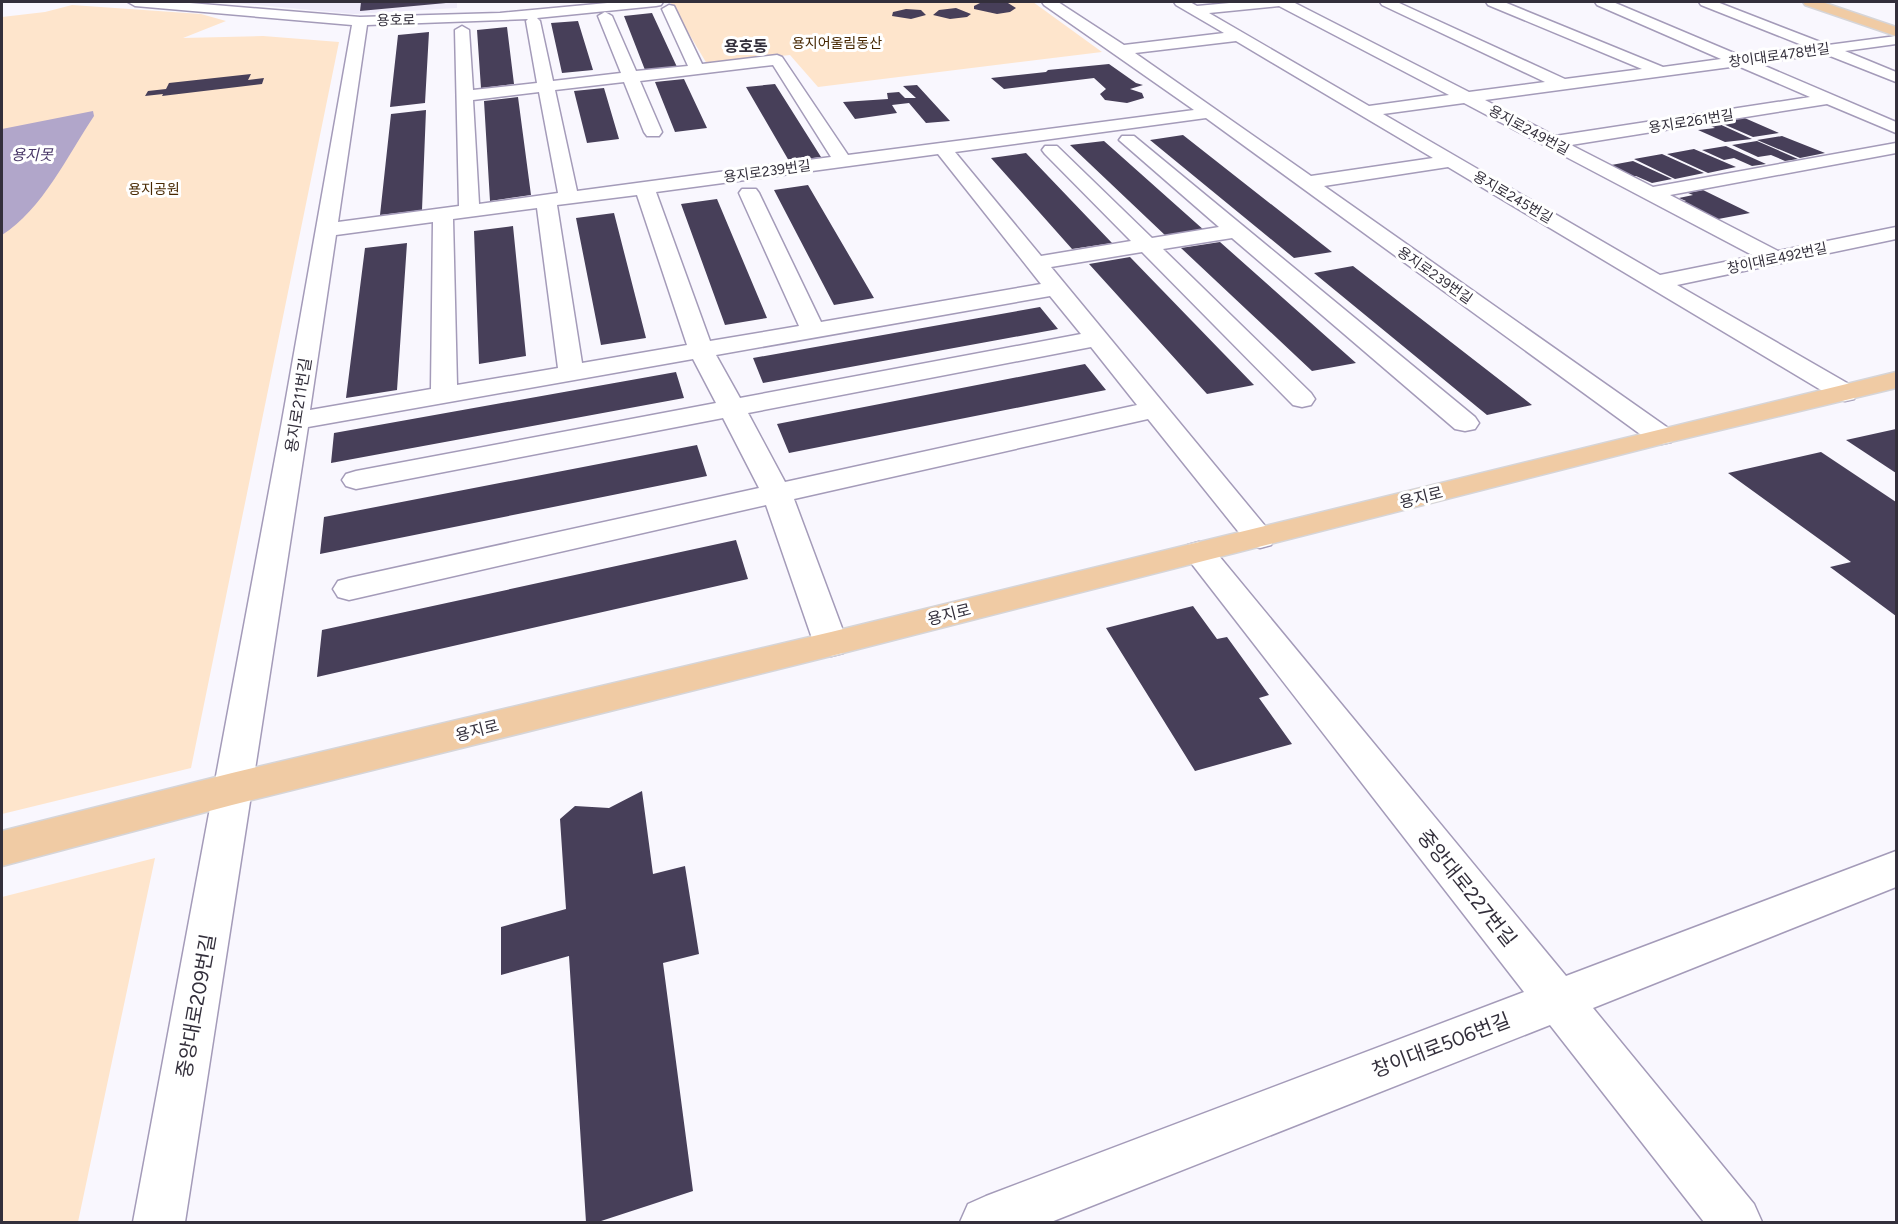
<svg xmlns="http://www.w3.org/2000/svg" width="1898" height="1224" viewBox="0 0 1898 1224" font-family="Figtree,'Noto Sans KR',sans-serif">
<rect width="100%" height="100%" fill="#f9f7fe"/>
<path fill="#efebfa" d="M 223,2 L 457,2 L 457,8 L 354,14 Z"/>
<path fill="#fee5cc" d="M 670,2 L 1033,2 L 1102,52 L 818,87 L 790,55 L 707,64 Z
M 72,5 L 201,14 L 226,21 L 183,38 L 263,36 L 339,42 L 191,768 L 2,814 L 2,17 L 45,12 Z
M 155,858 L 78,1222 L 2,1222 L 2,897 Z"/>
<path fill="#b1a6ca" d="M 93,111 L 94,116 C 68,155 42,210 2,235 L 2,129 Z"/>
<path fill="#473f59" d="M 361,2 L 446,2 L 446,3 L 360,11 Z
M 982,2 L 1008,3 L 1016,8 L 1010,12 L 997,14 L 974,9 L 974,6 Z
M 956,8 L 971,14 L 967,17 L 950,19 L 933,15 L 939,10 Z
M 906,9 L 921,10 L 926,15 L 911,19 L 892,16 L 893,12 Z
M 652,13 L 677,67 L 645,70 L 624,16 Z
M 578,21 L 593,70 L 562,73 L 551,23 Z
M 507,27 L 514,84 L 481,88 L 477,30 Z
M 429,32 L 425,103 L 390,107 L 398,35 Z
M 1109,64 L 1136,83 L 1143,85 L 1130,89 L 1142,93 L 1144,98 L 1127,103 L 1105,100 L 1100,94 L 1106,89 L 1094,78 L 1004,89 L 991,78 L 1046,72 L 1048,70 Z
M 251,74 L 248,80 L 264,78 L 262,84 L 162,96 L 163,94 L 145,96 L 148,91 L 166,89 L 169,83 Z
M 684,79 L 707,128 L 675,132 L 655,82 Z
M 775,84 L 821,157 L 789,161 L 746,87 Z
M 917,85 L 950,121 L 926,123 L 909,103 L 892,105 L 897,113 L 855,119 L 843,102 L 888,99 L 887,93 L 899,92 L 905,98 L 916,98 L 903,86 Z
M 604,88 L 619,139 L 587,143 L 574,91 Z
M 518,97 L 531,195 L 490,201 L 484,101 Z
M 426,110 L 422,210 L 380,215 L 391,114 Z
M 1740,116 L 1779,133 L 1753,137 L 1714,120 Z
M 1717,123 L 1752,139 L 1725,142 L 1698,130 L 1715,128 L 1707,124 Z
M 1183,135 L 1332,252 L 1294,258 L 1150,140 Z
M 1782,136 L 1825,153 L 1800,158 L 1757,140 Z
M 1104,141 L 1205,231 L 1167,237 L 1070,145 Z
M 1757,141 L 1798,159 L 1785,161 L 1771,155 L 1758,157 L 1732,145 Z
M 1726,146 L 1766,164 L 1752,166 L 1734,158 L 1724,160 L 1702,150 Z
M 1694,149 L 1736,167 L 1708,173 L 1667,154 Z
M 1026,153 L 1112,243 L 1072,249 L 991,158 Z
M 1662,154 L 1704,173 L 1675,179 L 1634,159 Z
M 1633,161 L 1672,179 L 1652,183 L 1636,176 L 1629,177 L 1606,166 Z
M 808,185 L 874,298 L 834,305 L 774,190 Z
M 1703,190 L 1750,213 L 1713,220 L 1679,202 L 1686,201 L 1679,198 L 1693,195 L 1688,193 Z
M 717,199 L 767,318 L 725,325 L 681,204 Z
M 614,213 L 646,338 L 601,345 L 576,218 Z
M 513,226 L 526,356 L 479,364 L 474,231 Z
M 1220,242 L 1356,363 L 1312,371 L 1181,248 Z
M 407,243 L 397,390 L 346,398 L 365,248 Z
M 1130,257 L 1254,385 L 1207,394 L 1089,264 Z
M 1353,266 L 1532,405 L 1487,415 L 1314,273 Z
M 1040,307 L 1058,329 L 763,383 L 753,358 Z
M 1085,364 L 1106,390 L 789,453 L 777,424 Z
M 676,372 L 684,398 L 331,463 L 334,433 Z
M 1896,429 L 1896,473 L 1846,440 Z
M 697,445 L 707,476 L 320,554 L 324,517 Z
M 1821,452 L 1896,502 L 1896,616 L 1830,567 L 1851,562 L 1728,473 Z
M 736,540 L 748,579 L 317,677 L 322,630 Z
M 1193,606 L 1217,639 L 1227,637 L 1269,695 L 1259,698 L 1292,744 L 1195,771 L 1106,628 Z
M 642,791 L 653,874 L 685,866 L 699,954 L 663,963 L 693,1191 L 598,1222 L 586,1222 L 569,956 L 501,975 L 501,927 L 566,909 L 560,819 L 575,806 L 609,808 Z"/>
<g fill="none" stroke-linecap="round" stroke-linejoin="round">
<g stroke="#a49bb9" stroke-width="3">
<path id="minor" d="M 128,2 L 178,2 L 360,17 L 500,13 L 618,2 L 663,2 L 661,5 L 656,6 L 537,18 L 540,21 L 553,81 L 621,73 L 598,16 L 605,12 L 612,16 L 636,71 L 688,66 L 662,9 L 669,5 L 674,6 L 702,64 L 777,55 L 782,57 L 848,155 L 1194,110 L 1044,5 L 1042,2 L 1058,2 L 1124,45 L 1224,33 L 1176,5 L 1174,2 L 1190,2 L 1197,6 L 1240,2 L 1293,2 L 1469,92 L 1545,82 L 1382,5 L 1380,2 L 1397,2 L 1565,79 L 1642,69 L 1488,5 L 1486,2 L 1504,2 L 1663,67 L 1721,59 L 1597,5 L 1595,2 L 1613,2 L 1741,56 L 1807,47 L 1701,5 L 1699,2 L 1717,2 L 1828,45 L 1896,36 L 1896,44 L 1845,51 L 1896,72 L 1896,82 L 1825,54 L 1758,63 L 1896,122 L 1896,133 L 1827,104 L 1571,145 L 1653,187 L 1896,143 L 1896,153 L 1670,195 L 1778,251 L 1896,227 L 1896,239 L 1677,285 L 1854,387 L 1858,393 L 1854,399 L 1845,401 L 1836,399 L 1448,167 L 1324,186 L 1671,430 L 1675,436 L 1671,442 L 1661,444 L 1651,442 L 1206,118 L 955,152 L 1041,256 L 1131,241 L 1045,154 L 1042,150 L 1045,146 L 1057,146 L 1152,238 L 1219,227 L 1119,140 L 1122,136 L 1134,136 L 1475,417 L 1479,423 L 1475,429 L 1465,431 L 1455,429 L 1232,238 L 1163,249 L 1311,393 L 1315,399 L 1311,405 L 1302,407 L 1293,405 L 1142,252 L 1051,267 L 1275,538 L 1271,545 L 1260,548 L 1249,545 L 1148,419 L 794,499 L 848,644 L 843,653 L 831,656 L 819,653 L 814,644 L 766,505 L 349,600 L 338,597 L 333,589 L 338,581 L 349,578 L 759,488 L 723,418 L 356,489 L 346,486 L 342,480 L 346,474 L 356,471 L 716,403 L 693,359 L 308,427 L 185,1222 L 133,1222 L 282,421 L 352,25 L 135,6 ZM 1279,6 L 1449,95 L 1369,106 L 1209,13 ZM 528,19 L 526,21 L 537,83 L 473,90 L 469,30 L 462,26 L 455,30 L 459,206 L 338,222 L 367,25 ZM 1236,41 L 1433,158 L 1311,176 L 1135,53 ZM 773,65 L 831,157 L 577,191 L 555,90 L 624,82 L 644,132 L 647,136 L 659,136 L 662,132 L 640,81 ZM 1738,66 L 1810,97 L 1555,136 L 1485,100 ZM 539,92 L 558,193 L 479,204 L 473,100 ZM 1464,103 L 1754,256 L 1660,275 L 1383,114 ZM 938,154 L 1041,284 L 821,322 L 759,193 L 756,189 L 742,189 L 739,193 L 799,326 L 710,341 L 656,192 ZM 637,195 L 687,345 L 582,363 L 557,205 ZM 537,208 L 558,368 L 457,385 L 453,219 ZM 433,222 L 431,389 L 310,410 L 336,235 ZM 1050,296 L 1081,334 L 740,398 L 716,355 ZM 1091,347 L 1137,405 L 785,482 L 748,413 Z
M 1199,542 L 1210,545 L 1566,976 L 1896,851 L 1896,887 L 1593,1008 L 1754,1204 L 1762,1222 L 1704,1222 L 1550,1025 L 1051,1222 L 960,1222 L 968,1204 L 986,1196 L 1524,992 L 1188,559 L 1183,552 L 1188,545 Z"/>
</g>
<g stroke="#d6d5d8" stroke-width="3">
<path id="major" d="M 1803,2 L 1822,2 L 1896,27 L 1896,36 L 1805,5 Z
M 1896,372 L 1896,388 L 1666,443 L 831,656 L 232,805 L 2,866 L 2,831 L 232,773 L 831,632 Z"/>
</g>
<use href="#minor" fill="#fff" fill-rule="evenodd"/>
<use href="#major" fill="#f0cba4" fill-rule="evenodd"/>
</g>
<g text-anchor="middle" stroke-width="6" stroke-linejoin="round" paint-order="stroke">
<g font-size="14" fill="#332f3b" stroke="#fff">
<text transform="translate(396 20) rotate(-1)" y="5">용호로</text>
<text transform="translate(1779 55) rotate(-8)" y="5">창이대로478번길</text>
<text transform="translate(1691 121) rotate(-9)" y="5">용지로261번길</text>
<text transform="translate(1529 130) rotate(28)" y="5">용지로249번길</text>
<text transform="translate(767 171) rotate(-8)" y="5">용지로239번길</text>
<text transform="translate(1513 197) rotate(30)" y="5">용지로245번길</text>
<text transform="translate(1777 258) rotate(-12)" y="5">창이대로492번길</text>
<text transform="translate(1435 275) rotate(35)" y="5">용지로239번길</text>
</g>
<g font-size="14" fill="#472802" stroke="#fff">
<text x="837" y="48">용지어울림동산</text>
<text x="154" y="194">용지공원</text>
</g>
<g font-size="15" font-style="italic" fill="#483667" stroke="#fff">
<text x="32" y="160">용지못</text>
</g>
<g font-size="16" font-weight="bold" fill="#332f3b" stroke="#fff">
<text x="746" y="52">용호동</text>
</g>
<g font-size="16" fill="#332f3b" stroke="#fff">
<text transform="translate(298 405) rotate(-81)" y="6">용지로211번길</text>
<text transform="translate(1421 497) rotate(-14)" y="6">용지로</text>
<text transform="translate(949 614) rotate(-14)" y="6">용지로</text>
<text transform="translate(477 730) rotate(-14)" y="6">용지로</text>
</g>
<g font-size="20" fill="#332f3b" stroke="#fff">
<text transform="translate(1467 888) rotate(51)" y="7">중앙대로227번길</text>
<text transform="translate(196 1006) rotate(-80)" y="7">중앙대로209번길</text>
<text transform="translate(1441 1045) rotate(-21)" y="7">창이대로506번길</text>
</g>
</g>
<rect width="1898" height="1224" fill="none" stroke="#332f3b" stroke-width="6"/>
</svg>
